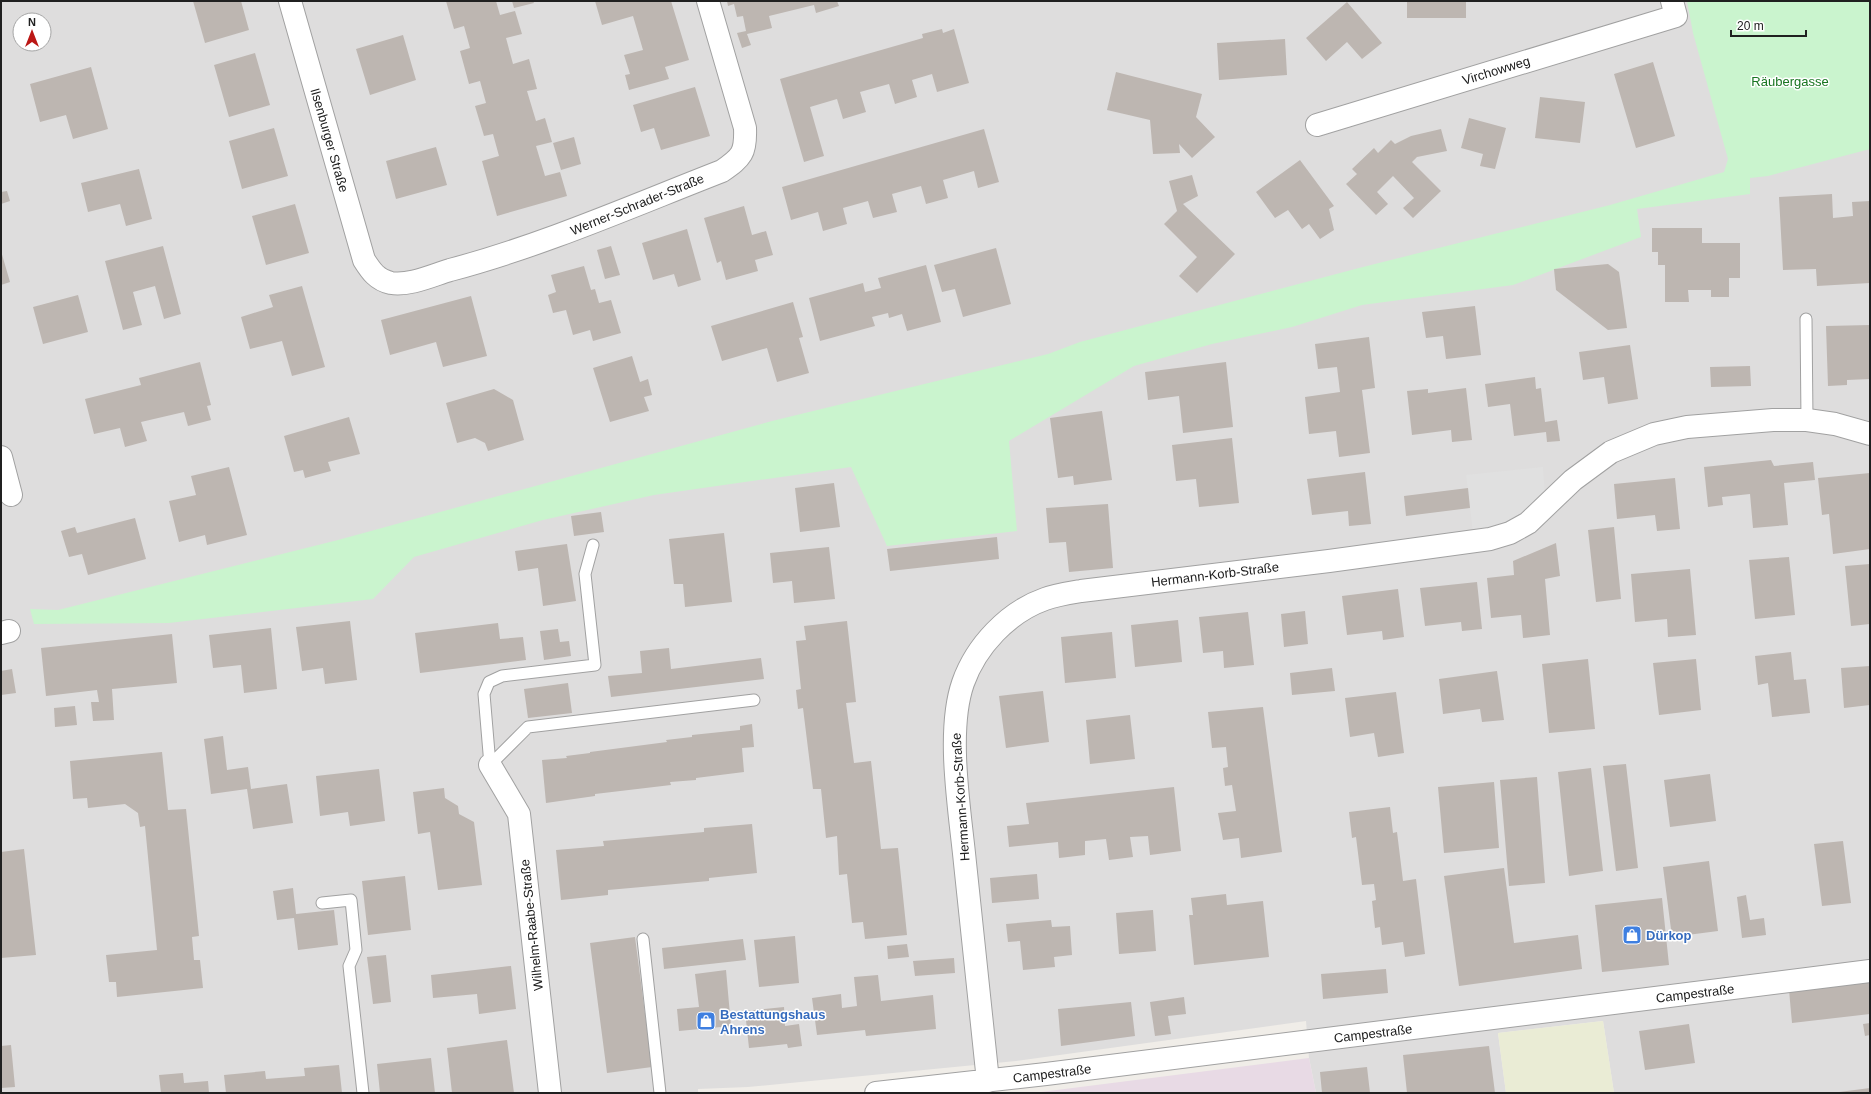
<svg xmlns="http://www.w3.org/2000/svg" width="1871" height="1094" viewBox="0 0 1871 1094" font-family="Helvetica,sans-serif">
<rect width="100%" height="100%" fill="#f0ede8"/>
<path fill="#dedddd" fill-rule="evenodd" d="M 1,1 L 1870,1 L 1870,1093 L 1614,1093 L 1603,1021 L 1498,1033 L 1506,1093 L 1316,1093 L 1309,1058 L 1306,1021 L 1016,1061 L 748,1087 L 698,1089 L 698,1093 L 1,1093 ZM 20,20 L 44,20 L 44,44 L 20,44 Z"/>
<path fill="#e8dae5" d="M 1309,1058 L 1316,1093 L 1033,1093 Z"/>
<path fill="#eaecd5" d="M 1603,1021 L 1614,1093 L 1506,1093 L 1498,1033 Z"/>
<path fill="#caf4ce" d="M 1687,1 L 1870,1 L 1870,149 L 1768,176 L 1750,178 L 1750,194 L 1637,209 L 1641,237 L 1513,285 L 1362,305 L 1292,327 L 1212,344 L 1134,366 L 1009,441 L 1017,531 L 887,546 L 851,467 L 654,495 L 543,520 L 414,557 L 373,599 L 169,623 L 34,624 L 30,609 L 58,610 L 338,540 L 772,421 L 1048,354 L 1080,342 L 1359,268 L 1610,205 L 1724,172 L 1728,159 L 1693,33 Z"/>
<path fill="#e0e0e0" d="M 1543,467 L 1546,506 L 1474,542 L 1466,475 Z"/>
<path fill="#bdb6b1" d="M 193,1 L 241,1 L 249,30 L 205,43 Z
M 446,1 L 496,1 L 500,15 L 515,11 L 522,34 L 506,38 L 513,64 L 529,59 L 537,89 L 527,91 L 536,121 L 545,118 L 552,142 L 536,146 L 545,176 L 560,172 L 567,196 L 497,216 L 482,161 L 499,156 L 493,134 L 484,136 L 475,106 L 486,103 L 480,81 L 469,84 L 460,51 L 470,48 L 464,26 L 454,29 Z
M 512,1 L 533,1 L 534,3 L 514,8 Z
M 595,1 L 671,1 L 689,60 L 665,67 L 669,79 L 629,90 L 625,75 L 630,74 L 624,55 L 643,50 L 633,16 L 602,25 Z
M 727,1 L 837,1 L 839,6 L 816,13 L 814,5 L 769,16 L 772,28 L 747,34 L 751,45 L 742,48 L 737,33 L 746,31 L 743,16 L 737,17 L 734,4 L 728,6 Z
M 1407,1 L 1466,1 L 1466,18 L 1407,18 Z
M 1347,2 L 1382,43 L 1362,59 L 1347,42 L 1326,61 L 1306,38 Z
M 942,29 L 943,33 L 954,29 L 969,83 L 937,92 L 932,74 L 912,80 L 917,97 L 895,104 L 889,84 L 860,92 L 866,112 L 843,119 L 837,99 L 810,107 L 824,156 L 804,162 L 780,79 L 923,38 L 922,34 Z
M 403,35 L 416,80 L 370,95 L 356,49 Z
M 1285,39 L 1287,75 L 1219,80 L 1217,43 Z
M 255,53 L 270,105 L 229,117 L 214,65 Z
M 1653,62 L 1675,136 L 1636,148 L 1614,74 Z
M 91,67 L 108,129 L 73,139 L 66,115 L 40,122 L 30,84 Z
M 1116,72 L 1202,94 L 1196,117 L 1215,137 L 1192,158 L 1179,144 L 1180,153 L 1153,154 L 1150,120 L 1107,110 Z
M 695,87 L 710,136 L 661,150 L 654,128 L 641,132 L 633,105 Z
M 1540,97 L 1585,102 L 1580,143 L 1535,138 Z
M 1469,118 L 1506,128 L 1495,169 L 1480,166 L 1483,154 L 1461,148 Z
M 274,128 L 288,176 L 242,189 L 229,141 Z
M 984,129 L 999,182 L 978,188 L 974,171 L 943,180 L 948,198 L 926,204 L 921,186 L 892,194 L 897,212 L 873,218 L 868,201 L 843,208 L 847,224 L 823,231 L 818,212 L 791,220 L 782,187 Z
M 1441,129 L 1447,151 L 1417,157 L 1412,162 L 1441,191 L 1413,218 L 1403,208 L 1414,198 L 1393,176 L 1377,192 L 1388,204 L 1376,215 L 1346,184 L 1357,174 L 1352,169 L 1374,148 L 1378,153 L 1391,140 L 1395,144 L 1411,136 Z
M 574,137 L 581,164 L 561,170 L 553,143 Z
M 436,147 L 447,185 L 396,199 L 386,161 Z
M 1300,160 L 1334,206 L 1329,209 L 1334,230 L 1320,239 L 1309,224 L 1302,229 L 1288,210 L 1275,218 L 1256,192 Z
M 139,169 L 152,219 L 126,226 L 120,204 L 88,212 L 81,183 Z
M 1192,175 L 1198,196 L 1183,204 L 1235,254 L 1197,293 L 1179,276 L 1197,257 L 1164,224 L 1177,211 L 1169,181 Z
M 7,191 L 10,201 L 1,204 L 1,192 Z
M 1832,194 L 1833,218 L 1853,216 L 1852,202 L 1870,201 L 1870,283 L 1817,286 L 1816,269 L 1783,270 L 1779,197 Z
M 295,204 L 309,253 L 266,265 L 252,216 Z
M 744,206 L 752,235 L 766,231 L 773,255 L 755,260 L 758,271 L 726,280 L 721,261 L 717,263 L 704,218 Z
M 1652,228 L 1702,228 L 1702,243 L 1740,243 L 1740,278 L 1729,278 L 1729,297 L 1711,297 L 1711,290 L 1688,290 L 1689,302 L 1665,302 L 1665,265 L 1658,265 L 1658,252 L 1652,252 Z
M 687,229 L 701,280 L 678,287 L 674,274 L 653,280 L 642,243 Z
M 163,246 L 181,314 L 164,319 L 155,286 L 133,292 L 142,325 L 123,330 L 105,261 Z
M 611,246 L 620,275 L 605,279 L 597,250 Z
M 996,248 L 1011,304 L 963,317 L 955,289 L 942,292 L 934,265 Z
M 1,251 L 10,282 L 1,285 Z
M 1608,264 L 1619,272 L 1627,328 L 1608,330 L 1556,290 L 1554,269 Z
M 926,265 L 941,322 L 907,331 L 902,314 L 889,318 L 888,313 L 872,317 L 875,326 L 820,341 L 809,298 L 863,283 L 865,292 L 881,288 L 878,278 Z
M 584,266 L 591,290 L 595,289 L 599,303 L 611,300 L 621,333 L 593,341 L 590,330 L 573,335 L 566,310 L 553,313 L 548,295 L 556,292 L 551,275 Z
M 302,286 L 325,367 L 292,376 L 282,341 L 250,349 L 241,317 L 273,307 L 269,295 Z
M 78,295 L 88,332 L 43,344 L 33,307 Z
M 471,296 L 487,356 L 443,367 L 436,342 L 390,355 L 381,320 Z
M 793,302 L 803,337 L 799,338 L 809,373 L 777,382 L 767,348 L 722,361 L 711,326 Z
M 1475,306 L 1481,355 L 1446,359 L 1443,336 L 1426,338 L 1422,312 Z
M 1870,325 L 1870,379 L 1847,380 L 1847,385 L 1828,386 L 1826,326 Z
M 1369,337 L 1375,388 L 1362,390 L 1370,453 L 1339,457 L 1336,431 L 1309,434 L 1305,397 L 1340,392 L 1337,367 L 1318,369 L 1315,344 Z
M 1630,345 L 1638,399 L 1608,404 L 1604,377 L 1583,380 L 1579,352 Z
M 632,356 L 640,382 L 648,379 L 652,395 L 644,397 L 649,411 L 610,422 L 593,368 Z
M 200,362 L 211,405 L 207,406 L 211,420 L 188,426 L 184,412 L 141,422 L 147,441 L 125,447 L 120,428 L 94,434 L 85,399 L 141,385 L 139,378 Z
M 1226,362 L 1233,427 L 1183,433 L 1179,396 L 1148,400 L 1145,372 Z
M 1750,366 L 1751,386 L 1711,387 L 1710,367 Z
M 1535,377 L 1536,389 L 1541,388 L 1545,422 L 1557,420 L 1560,441 L 1547,442 L 1546,432 L 1514,436 L 1510,404 L 1488,407 L 1485,384 Z
M 1466,388 L 1472,440 L 1452,442 L 1451,430 L 1412,435 L 1407,391 L 1428,389 L 1428,393 Z
M 494,389 L 513,400 L 524,440 L 488,451 L 485,443 L 475,438 L 457,443 L 446,403 Z
M 1102,411 L 1112,480 L 1074,485 L 1073,476 L 1058,478 L 1050,418 Z
M 349,417 L 360,454 L 328,462 L 331,471 L 305,478 L 303,470 L 294,472 L 284,436 Z
M 1232,438 L 1239,503 L 1199,507 L 1196,479 L 1176,481 L 1172,445 Z
M 1771,460 L 1774,466 L 1813,462 L 1815,480 L 1784,483 L 1788,525 L 1753,528 L 1750,494 L 1722,497 L 1723,505 L 1708,507 L 1704,467 Z
M 229,467 L 247,535 L 207,545 L 205,535 L 179,542 L 169,501 L 196,495 L 191,476 Z
M 1365,472 L 1371,524 L 1349,526 L 1348,511 L 1312,515 L 1307,479 Z
M 1870,473 L 1870,549 L 1833,554 L 1829,514 L 1822,515 L 1818,478 Z
M 1675,478 L 1680,529 L 1657,531 L 1655,515 L 1617,519 L 1614,484 Z
M 834,483 L 840,527 L 800,532 L 795,488 Z
M 1468,488 L 1470,508 L 1406,516 L 1404,496 Z
M 1108,504 L 1113,568 L 1069,572 L 1066,542 L 1049,543 L 1046,508 Z
M 601,512 L 604,532 L 574,536 L 571,516 Z
M 135,518 L 146,559 L 88,575 L 82,554 L 69,557 L 61,531 L 75,527 L 77,533 Z
M 1614,527 L 1621,599 L 1596,602 L 1588,530 Z
M 724,533 L 732,602 L 685,607 L 683,584 L 674,584 L 669,539 Z
M 997,537 L 999,559 L 890,571 L 887,549 Z
M 1556,543 L 1560,576 L 1545,579 L 1550,635 L 1523,638 L 1521,615 L 1491,618 L 1487,578 L 1514,575 L 1513,561 Z
M 567,544 L 576,601 L 543,606 L 538,568 L 518,571 L 515,551 Z
M 829,547 L 835,599 L 794,603 L 792,581 L 773,583 L 770,553 Z
M 1789,557 L 1795,615 L 1755,619 L 1749,560 Z
M 1870,564 L 1870,624 L 1851,626 L 1845,566 Z
M 1690,569 L 1696,635 L 1668,637 L 1667,619 L 1635,622 L 1631,574 Z
M 1477,582 L 1482,629 L 1462,631 L 1461,622 L 1425,626 L 1420,588 Z
M 1398,589 L 1404,637 L 1383,640 L 1382,631 L 1347,635 L 1342,596 Z
M 1305,611 L 1308,644 L 1284,647 L 1281,614 Z
M 1248,612 L 1254,665 L 1224,668 L 1223,651 L 1203,653 L 1199,617 Z
M 1178,620 L 1182,662 L 1135,667 L 1131,625 Z
M 350,621 L 357,680 L 325,684 L 323,668 L 302,671 L 296,627 Z
M 847,621 L 856,702 L 846,703 L 854,763 L 871,761 L 881,849 L 898,848 L 907,935 L 865,939 L 863,922 L 852,923 L 847,874 L 839,875 L 837,836 L 826,838 L 821,789 L 813,789 L 803,708 L 798,709 L 796,690 L 801,689 L 796,641 L 806,640 L 804,626 Z
M 498,623 L 500,639 L 523,637 L 526,660 L 420,673 L 415,633 Z
M 271,628 L 277,689 L 244,693 L 241,665 L 213,668 L 209,635 Z
M 558,629 L 560,642 L 569,641 L 571,656 L 544,660 L 540,631 Z
M 1112,632 L 1116,678 L 1065,683 L 1061,637 Z
M 172,634 L 177,683 L 112,689 L 114,720 L 93,721 L 91,702 L 99,702 L 97,690 L 46,696 L 41,648 Z
M 669,648 L 671,669 L 761,658 L 764,679 L 611,697 L 608,676 L 642,673 L 640,651 Z
M 1791,652 L 1794,680 L 1806,679 L 1810,713 L 1772,717 L 1768,683 L 1758,685 L 1755,656 Z
M 1588,659 L 1595,729 L 1549,733 L 1542,664 Z
M 1696,659 L 1701,710 L 1659,715 L 1653,663 Z
M 1870,666 L 1870,705 L 1844,708 L 1841,668 Z
M 1332,668 L 1335,691 L 1292,695 L 1290,673 Z
M 12,669 L 16,693 L 1,695 L 1,671 Z
M 1497,671 L 1504,720 L 1482,722 L 1480,709 L 1443,714 L 1439,679 Z
M 568,683 L 572,713 L 528,718 L 524,689 Z
M 1043,691 L 1049,742 L 1006,748 L 999,696 Z
M 1396,692 L 1404,753 L 1378,757 L 1374,733 L 1350,737 L 1345,698 Z
M 75,706 L 77,725 L 55,727 L 54,708 Z
M 1263,707 L 1282,852 L 1241,858 L 1239,838 L 1223,840 L 1218,813 L 1236,811 L 1232,785 L 1225,786 L 1223,768 L 1228,767 L 1226,747 L 1212,748 L 1208,712 Z
M 1130,715 L 1135,759 L 1090,764 L 1086,720 Z
M 752,724 L 754,747 L 742,748 L 744,772 L 696,778 L 696,780 L 670,782 L 671,785 L 595,794 L 595,796 L 546,803 L 542,760 L 567,758 L 566,756 L 590,753 L 590,752 L 667,742 L 666,740 L 692,737 L 692,735 L 740,730 L 740,726 Z
M 223,736 L 227,770 L 248,767 L 251,789 L 287,784 L 293,823 L 253,829 L 247,789 L 211,794 L 204,739 Z
M 162,752 L 168,810 L 186,809 L 199,936 L 192,937 L 194,960 L 200,960 L 203,988 L 117,997 L 116,982 L 109,982 L 106,955 L 157,950 L 145,826 L 140,827 L 138,813 L 125,804 L 88,808 L 87,798 L 73,799 L 70,761 Z
M 1626,764 L 1638,868 L 1616,871 L 1603,766 Z
M 1591,768 L 1603,871 L 1569,876 L 1558,772 Z
M 379,769 L 385,821 L 350,826 L 348,812 L 320,816 L 316,776 Z
M 1710,774 L 1716,821 L 1670,827 L 1664,780 Z
M 1537,777 L 1545,883 L 1509,886 L 1500,780 Z
M 1494,782 L 1499,848 L 1444,853 L 1438,787 Z
M 1174,787 L 1181,851 L 1150,855 L 1148,836 L 1130,837 L 1133,857 L 1109,860 L 1106,839 L 1085,841 L 1085,855 L 1059,858 L 1058,842 L 1009,847 L 1007,826 L 1029,824 L 1026,803 Z
M 444,788 L 445,798 L 458,806 L 459,814 L 474,822 L 482,885 L 438,890 L 430,832 L 418,834 L 413,792 Z
M 1390,807 L 1393,833 L 1397,832 L 1403,881 L 1416,879 L 1425,954 L 1405,957 L 1403,942 L 1382,945 L 1380,927 L 1375,928 L 1372,901 L 1376,900 L 1374,884 L 1362,885 L 1356,837 L 1352,838 L 1349,812 Z
M 752,824 L 757,873 L 709,878 L 709,881 L 608,890 L 608,895 L 561,900 L 556,850 L 604,846 L 603,841 L 704,832 L 704,828 Z
M 1843,841 L 1851,903 L 1822,906 L 1814,844 Z
M 24,849 L 36,955 L 1,958 L 1,852 Z
M 1709,861 L 1718,931 L 1672,937 L 1663,867 Z
M 1504,868 L 1514,943 L 1578,935 L 1582,969 L 1459,986 L 1444,876 Z
M 1037,874 L 1039,899 L 992,903 L 990,878 Z
M 405,876 L 411,930 L 368,935 L 362,881 Z
M 293,888 L 296,914 L 334,910 L 338,945 L 298,950 L 294,918 L 277,920 L 273,891 Z
M 1226,894 L 1227,905 L 1263,901 L 1269,957 L 1194,965 L 1189,915 L 1193,915 L 1191,898 Z
M 1746,895 L 1750,920 L 1764,918 L 1766,935 L 1742,938 L 1737,897 Z
M 1662,898 L 1669,965 L 1602,972 L 1595,905 Z
M 1153,910 L 1156,951 L 1119,954 L 1116,913 Z
M 1051,920 L 1052,927 L 1070,926 L 1072,955 L 1054,957 L 1055,967 L 1023,970 L 1020,941 L 1008,942 L 1006,924 Z
M 795,936 L 799,983 L 759,987 L 754,940 Z
M 635,937 L 652,1067 L 607,1073 L 590,943 Z
M 743,939 L 746,960 L 664,969 L 662,948 Z
M 907,944 L 909,957 L 888,959 L 887,946 Z
M 386,955 L 391,1002 L 373,1004 L 367,957 Z
M 954,958 L 955,973 L 915,976 L 913,961 Z
M 511,966 L 516,1009 L 479,1014 L 477,994 L 433,998 L 431,975 Z
M 1386,969 L 1388,993 L 1323,999 L 1321,974 Z
M 726,970 L 731,1026 L 679,1031 L 677,1009 L 699,1007 L 695,974 Z
M 878,975 L 881,1001 L 933,995 L 936,1029 L 866,1036 L 865,1030 L 817,1035 L 812,998 L 841,994 L 842,1008 L 857,1006 L 854,977 Z
M 1870,981 L 1870,1014 L 1792,1023 L 1789,990 Z
M 1184,997 L 1186,1014 L 1168,1016 L 1171,1034 L 1155,1036 L 1150,1002 Z
M 1131,1002 L 1135,1036 L 1061,1046 L 1058,1009 Z
M 784,1007 L 785,1026 L 799,1024 L 802,1046 L 788,1048 L 787,1044 L 749,1048 L 745,1011 Z
M 1870,1023 L 1870,1035 L 1865,1036 L 1863,1024 Z
M 1689,1024 L 1695,1063 L 1645,1070 L 1639,1031 Z
M 507,1040 L 514,1093 L 452,1093 L 447,1048 Z
M 11,1045 L 15,1087 L 1,1088 L 1,1046 Z
M 1489,1046 L 1495,1093 L 1407,1093 L 1403,1055 Z
M 431,1058 L 435,1093 L 380,1093 L 377,1064 Z
M 339,1065 L 342,1093 L 226,1093 L 224,1075 L 265,1071 L 266,1079 L 305,1076 L 304,1068 Z
M 1367,1067 L 1370,1093 L 1322,1093 L 1320,1072 Z
M 183,1073 L 184,1083 L 208,1081 L 209,1093 L 161,1093 L 159,1075 Z
M 1870,1088 L 1870,1093 L 1839,1093 L 1839,1092 Z"/>
<g fill="none" stroke-linecap="round" stroke-linejoin="round">
<g stroke="#a1a1a1" stroke-width="13">
<path id="lane" d="M 1806,319 L 1807,420
M 490,765 L 484,694 L 489,682 L 502,676 L 595,665 L 585,574 L 593,545
M 490,765 L 528,727 L 754,700
M 322,903 L 351,900 L 356,950 L 349,966 L 363,1093
M 643,939 L 660,1093"/>
</g>
<g stroke="#a1a1a1" stroke-width="24">
<path id="street" d="M 290,1 L 364,260 C 371,271 377,280 391,283 C 410,286 433,275 450,270 C 544,245 632,206 722,171 C 742,157 746,153 745,128 L 708,1
M 1317,125 L 1676,16 L 1672,1
M 1,457 L 11,495
M 1,633 L 9,631
M 490,765 L 519,814 L 550,1093
M 988,1081 C 980,1008 973,936 965,863 C 960,811 946,732 963,683 C 976,646 1008,612 1045,599 C 1056,595 1069,593 1081,591 L 1329,561 L 1490,539 L 1510,533 L 1528,523 L 1573,480 L 1611,452 L 1654,434 L 1687,427 L 1773,420 L 1807,420 L 1835,424 L 1870,434
M 876,1093 L 1046,1074 L 1870,971"/>
</g>
<use href="#lane" stroke="#fff" stroke-width="11"/>
<use href="#street" stroke="#fff" stroke-width="22"/>
</g>
<defs>
<g id="shop-square" transform="scale(1)"><rect x="-9" y="-9" width="18" height="18" rx="4" fill="#3f7fe0" stroke="#fff"/><path d="M-5-2.5h2.3a2.7 3.5 0 0 1 5.4 0H5L5.5 6h-11ZM-1.5-2.5h3a1.5 2.3 0 0 0-3 0Z" fill="#fff"/></g>
</defs>
<g fill-rule="evenodd">
<use href="#shop-square" x="1632" y="935"/>
<use href="#shop-square" x="706" y="1021"/>
</g>
<g text-anchor="middle" stroke-width="3" stroke-linejoin="round" paint-order="stroke">
<g font-size="13" fill="#202020" stroke="#fff">
<text transform="translate(1496 70) rotate(-17)" y="5">Virchowweg</text>
<text transform="translate(330 140) rotate(74)" y="5">Ilsenburger Straße</text>
<text transform="translate(637 204) rotate(-22)" y="5">Werner-Schrader-Straße</text>
<text transform="translate(1215 574) rotate(-7)" y="5">Hermann-Korb-Straße</text>
<text transform="translate(960 797) rotate(-94)" y="5">Hermann-Korb-Straße</text>
<text transform="translate(531 925) rotate(-96)" y="5">Wilhelm-Raabe-Straße</text>
<text transform="translate(1695 993) rotate(-7)" y="5">Campestraße</text>
<text transform="translate(1373 1033) rotate(-7)" y="5">Campestraße</text>
<text transform="translate(1052 1073) rotate(-7)" y="5">Campestraße</text>
</g>
<g font-size="13" fill="#187521" stroke="#fff">
<text x="1790" y="86">Räubergasse</text>
</g>
<g font-size="13" font-weight="bold" fill="#366cbe" stroke="#fff" text-anchor="start">
<text x="1646" y="940">Dürkop</text>
<text x="720" y="1019">Bestattungshaus<tspan x="720" dy="15">Ahrens</tspan></text>
</g>
</g>
<rect width="1871" height="1094" fill="none" stroke="#202020" stroke-width="4"/>
<g transform="translate(32 32)"><circle r="19" fill="#ffffff" stroke="#a6a6a6"/>
<path d="M0-3L7 15L0 10L-7 15Z" fill="#bb1715"/>
<text y="-6" font-size="11" font-weight="bold" text-anchor="middle" fill="#202020">N</text>
</g>
<path d="M1731 30v6h75v-6" fill="none" stroke="#202020" stroke-width="2"/>
<text x="1737" y="30" font-size="12" fill="#202020" stroke="#ffffff" stroke-width="3" paint-order="stroke">20 m</text>
</svg>
